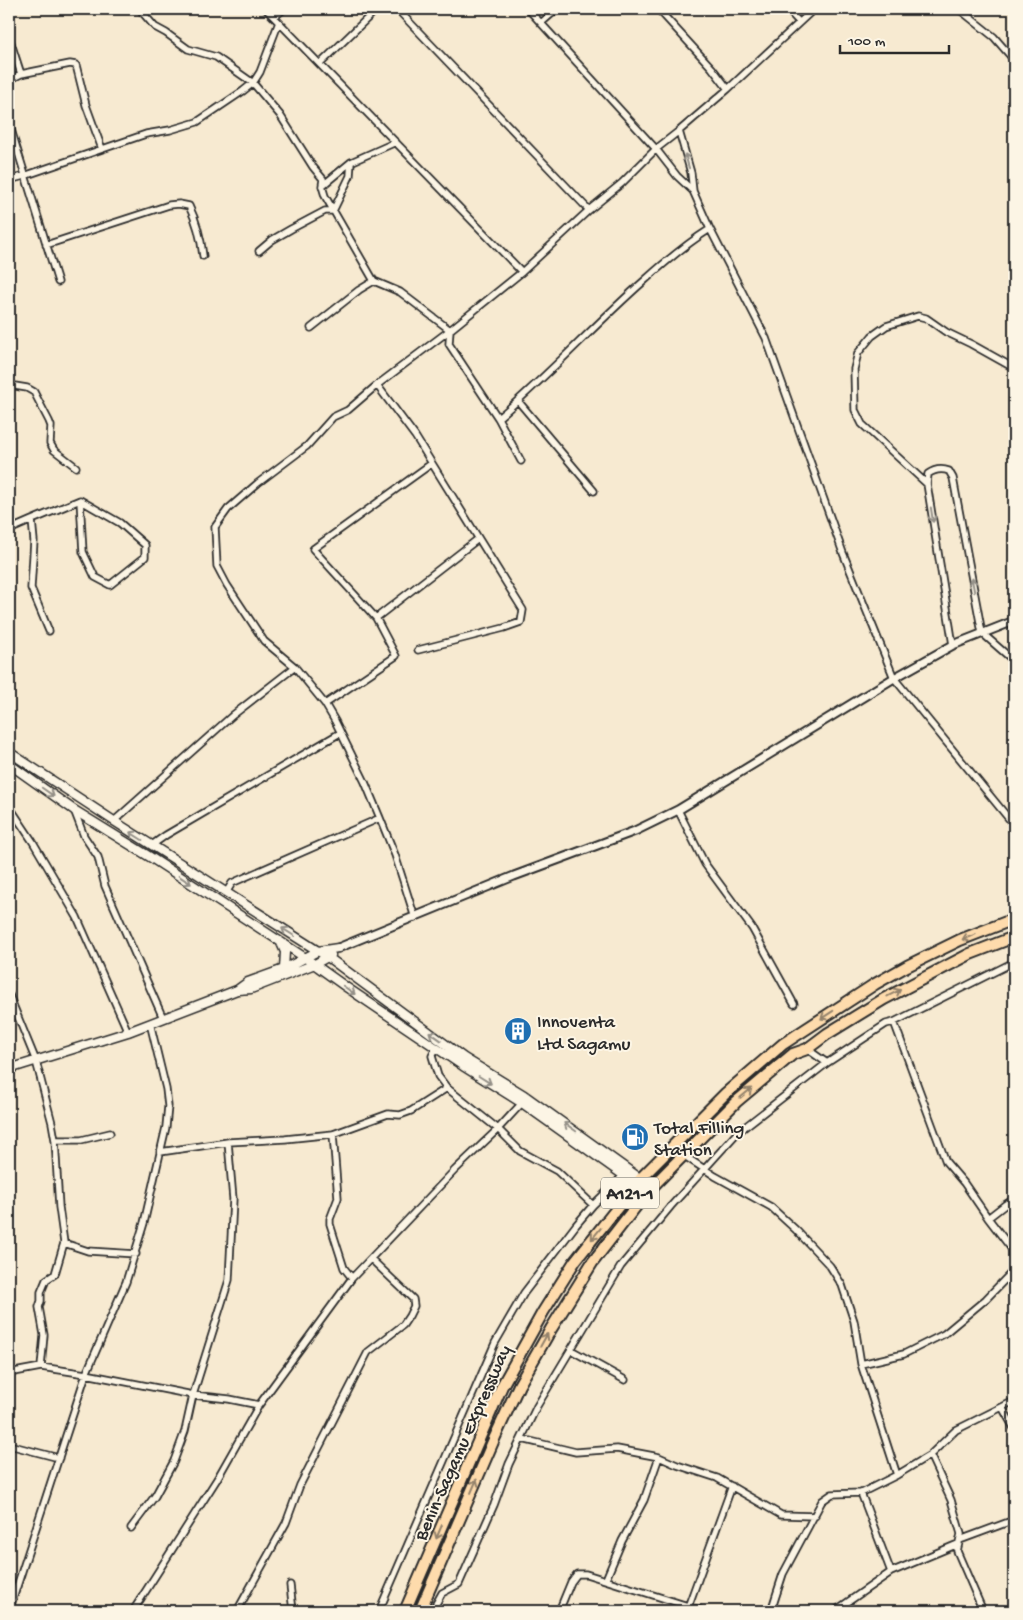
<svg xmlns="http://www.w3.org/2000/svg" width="1023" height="1620" viewBox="0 0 1023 1620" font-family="'Gochi Hand',sans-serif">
<rect width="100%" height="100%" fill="#f7ead1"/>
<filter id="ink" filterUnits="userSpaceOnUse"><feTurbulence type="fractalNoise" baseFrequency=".02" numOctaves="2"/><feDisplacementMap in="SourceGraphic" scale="10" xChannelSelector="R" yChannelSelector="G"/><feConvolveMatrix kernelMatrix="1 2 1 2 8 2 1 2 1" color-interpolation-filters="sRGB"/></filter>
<g filter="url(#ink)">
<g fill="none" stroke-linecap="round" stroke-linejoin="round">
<g stroke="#2b2b2b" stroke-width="9">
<path id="minor" d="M 266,9 L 522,272
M 397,9 L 589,210
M 528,9 L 656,149 L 677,176 L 693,191
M 658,9 L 712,68 L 728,89
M 787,9 L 799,22
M 959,9 L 994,37 L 1014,60
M 142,12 L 155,27 L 166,33 L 188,49 L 216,57 L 253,83 L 280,115 L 313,167 L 323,179 L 322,186 L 325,196 L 374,281 L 400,292 L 450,330 L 449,344 L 498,418 L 521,461
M 274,17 L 284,9
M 541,23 L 557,9
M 9,37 L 21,74
M 320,64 L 377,9
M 9,80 L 21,74 L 70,64 L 76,65 L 86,105 L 102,149
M 9,123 L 58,282
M 679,131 L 691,173 L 693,191 L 710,229 L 766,338 L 843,553 L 894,678 L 1014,825
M 9,180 L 24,176 L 146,134 L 170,130 L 197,122 L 243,91 L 253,83 L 260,72 L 279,22
M 322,186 L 351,162 L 396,142
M 46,245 L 169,205 L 179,204 L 189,206 C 197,222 201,238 203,256
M 259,251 L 272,240 L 291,229 L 325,211 L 333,211 L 350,176 L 351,162
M 311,328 L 359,290 L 374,281
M 9,385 L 27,388 L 34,392 L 49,421 L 51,426 L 50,443 L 54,450 L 76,467
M 377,385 L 415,436 L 523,610 L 521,622 L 504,628 L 418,650
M 518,401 L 594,491
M 498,418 C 549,375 594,325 644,281 C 665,262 686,244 710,229
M 927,484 L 862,424 L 855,410 L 854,369 L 858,353 L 872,336 L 886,326 L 918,316 L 926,318 L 946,332 L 971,344 L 1014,368
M 80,500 L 120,523 L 145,545 L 145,557 L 110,585 L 95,577 L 83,552 Z
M 9,530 L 32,520
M 376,618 L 313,549 L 431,464
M 49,631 L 31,588 L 34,541 L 32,520 L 80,500
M 953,645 L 927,484 L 928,474 C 935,469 941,468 949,471 L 953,478 L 982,633 L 1014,661
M 325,704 L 396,656 L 376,618 L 478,539
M 9,806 L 33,842 L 77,917 L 128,1032
M 74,810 L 84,836 L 98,857 L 105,886 L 163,1018
M 678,810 L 705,864 L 752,928 L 794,1004
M 114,821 L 233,715 L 295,667
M 152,845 L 166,835 L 340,733
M 226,893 L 232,883 L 380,818
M 415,918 L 395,855 L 380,818 L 365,782 L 335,721 L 325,704 L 295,667 L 264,641 L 227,585 L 217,566 L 215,527 L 228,509 L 258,483 L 307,446 L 333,417 L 348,410 L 377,385 L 450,330 L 522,272 L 589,210 L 622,183 L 656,149 L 679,131 L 728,89 L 814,9
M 9,995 L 36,1061 L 52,1123 L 55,1140 L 59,1207 L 64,1243 L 55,1274 L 46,1280 L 41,1292 L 41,1301 L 39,1307 L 44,1335 L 41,1367
M 894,1022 L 946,1162 L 964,1183 L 988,1218 L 1014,1252
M 436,1048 L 432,1056 L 438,1076 L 447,1088 L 498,1129 L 520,1151 L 557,1171 L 593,1205
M 807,1049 L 827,1063
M 333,1134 L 338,1198 L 330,1219 L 330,1224 L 344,1268 L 352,1278
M 55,1140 L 81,1140 L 110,1133
M 160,1152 L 228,1142 L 285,1139 L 333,1134 L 388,1114 L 400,1115 L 411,1111 L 447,1088
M 683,1155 L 715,1176 L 771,1207 L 796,1230 L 830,1266 L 842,1285 L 854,1321 L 861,1364 L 897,1475 L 930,1455 L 951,1500 L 961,1534 L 957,1551 L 983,1611
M 988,1218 L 1006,1204 L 1014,1199
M 64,1243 L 88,1251 L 136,1254
M 571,1350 L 625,1380
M 861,1364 L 904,1354 L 944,1334 L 986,1299 L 1014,1270
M 9,1373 L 41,1367 L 86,1374 L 193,1395 L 229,1399 L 259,1405
M 1002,1407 L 1014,1428
M 522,1439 L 576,1452 L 617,1449 L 659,1457 L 677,1465 L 717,1478 L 781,1515 L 815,1516
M 9,1445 L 59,1458
M 930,1455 L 956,1430 L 1014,1401
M 861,1493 L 891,1572
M 131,1528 L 155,1496 L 174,1461 L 185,1431 L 193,1395 L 229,1280 L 233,1199 L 228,1142
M 960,1540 L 1014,1520
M 606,1579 L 622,1541 L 644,1500 L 659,1457
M 290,1585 L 293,1611
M 688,1607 L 732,1486
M 9,1611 L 86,1374 L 126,1282 L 144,1223 L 166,1127 L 168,1106 L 166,1089 L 150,1023
M 133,1611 L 217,1479 L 259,1405 L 352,1278 L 455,1170 L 498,1129 L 522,1103
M 237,1611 L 286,1523 L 300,1485 L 368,1352 L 403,1325 L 409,1316 L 414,1306 L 413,1299 L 371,1259
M 379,1611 L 495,1343 L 524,1293 L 576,1225 L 593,1205 L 624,1175
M 432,1611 L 442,1593 L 459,1584 L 494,1505 L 509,1464 L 537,1406 L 621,1266 L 671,1206 L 737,1133 L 827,1063 L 886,1024 L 894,1022 L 1014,962
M 559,1611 L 571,1582 L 577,1574 L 586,1574 L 704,1611
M 771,1611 L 783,1574 L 822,1501 L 832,1494 L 861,1493 L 897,1475
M 835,1611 L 891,1572 L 958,1544"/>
</g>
<g stroke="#2b2b2b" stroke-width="11">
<path id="tertiary" d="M 338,948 L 514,876 L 635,831 L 678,810 L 894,678 L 953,645 L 1014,621"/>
</g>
<g stroke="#2b2b2b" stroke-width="11">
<path id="secondary" d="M 9,752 L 114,821 L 329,958 L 464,1058 L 524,1095 L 652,1187
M 9,764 L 74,810 L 150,857 L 304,957 L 346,987 L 463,1066 L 522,1103 L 647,1192
M 281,943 L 285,952 L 284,969
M 238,990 L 251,989 L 315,964 L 331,955
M 9,1069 L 128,1032 L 237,990 L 248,982 L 284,969 L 318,951 L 338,948"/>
</g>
<g stroke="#2b2b2b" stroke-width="14">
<path id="trunk" d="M 405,1611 L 502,1386 L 543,1312 L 575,1261 L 641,1178 L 726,1093 L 783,1044 L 875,984 L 907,966 L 960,940 L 1014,919
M 420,1611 L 495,1437 L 519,1385 L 551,1329 L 592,1263 L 647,1192 L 736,1102 L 793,1054 L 807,1049 L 827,1034 L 884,999 L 970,954 L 1014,937"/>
</g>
<use href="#minor" stroke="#fcf5e5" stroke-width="5.5"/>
<use href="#tertiary" stroke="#fcf5e5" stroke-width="7"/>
<use href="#secondary" stroke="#fcf5e5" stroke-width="8"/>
<use href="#trunk" stroke="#fedbac" stroke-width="10"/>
</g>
<defs><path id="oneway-shaft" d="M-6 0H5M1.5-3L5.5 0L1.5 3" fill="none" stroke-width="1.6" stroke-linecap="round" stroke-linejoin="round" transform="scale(1.25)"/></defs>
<g stroke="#949088">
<use href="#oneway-shaft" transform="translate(687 161) rotate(-106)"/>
<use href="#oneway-shaft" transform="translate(932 515) rotate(81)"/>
<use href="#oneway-shaft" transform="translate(973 585) rotate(-101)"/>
<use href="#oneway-shaft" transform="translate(48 792) rotate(35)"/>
<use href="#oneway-shaft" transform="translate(136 836) rotate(-148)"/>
<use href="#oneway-shaft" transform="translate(185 880) rotate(33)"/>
<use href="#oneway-shaft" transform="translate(288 932) rotate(-148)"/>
<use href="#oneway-shaft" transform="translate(349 990) rotate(35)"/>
<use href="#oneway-shaft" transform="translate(435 1036) rotate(-144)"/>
<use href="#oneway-shaft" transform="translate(485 1080) rotate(32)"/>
<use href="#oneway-shaft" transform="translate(570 1127) rotate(-145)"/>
</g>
<g stroke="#94836c">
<use href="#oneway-shaft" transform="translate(969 937) rotate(158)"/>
<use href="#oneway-shaft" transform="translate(894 993) rotate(-27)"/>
<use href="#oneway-shaft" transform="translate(827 1015) rotate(147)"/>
<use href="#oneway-shaft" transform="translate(746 1093) rotate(-40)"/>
<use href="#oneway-shaft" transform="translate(596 1234) rotate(129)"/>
<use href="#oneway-shaft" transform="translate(544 1340) rotate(-61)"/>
<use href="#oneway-shaft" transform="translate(474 1486) rotate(-67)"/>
<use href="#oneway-shaft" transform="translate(439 1532) rotate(113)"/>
</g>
</g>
<defs>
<g id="building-disc" transform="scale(1.4375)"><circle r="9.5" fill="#1f6fb2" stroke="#fcf5e5"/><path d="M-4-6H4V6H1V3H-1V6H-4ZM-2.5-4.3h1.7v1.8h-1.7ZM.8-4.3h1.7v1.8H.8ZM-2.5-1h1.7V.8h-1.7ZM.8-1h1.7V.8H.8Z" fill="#fff"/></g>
<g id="fuel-disc" transform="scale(1.4375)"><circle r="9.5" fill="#1f6fb2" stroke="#fcf5e5"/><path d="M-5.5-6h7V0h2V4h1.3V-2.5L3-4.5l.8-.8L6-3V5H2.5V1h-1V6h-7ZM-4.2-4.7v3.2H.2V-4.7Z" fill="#fff"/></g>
</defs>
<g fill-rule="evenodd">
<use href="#building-disc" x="518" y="1031"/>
<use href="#fuel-disc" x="635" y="1137"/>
</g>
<g text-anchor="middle" stroke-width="4" stroke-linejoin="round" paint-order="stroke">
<rect fill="#fcf5e5" stroke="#6a6863" stroke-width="1" x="601" y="1177.5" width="58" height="31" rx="4"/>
<g font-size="18" font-weight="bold" fill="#2b2b2b">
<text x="630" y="1199">A121-1</text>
</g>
<g font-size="19" fill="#2b2b2b" stroke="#fcf5e5" text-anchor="start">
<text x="537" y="1027">Innoventa<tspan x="537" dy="22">Ltd Sagamu</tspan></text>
<text x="654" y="1133">Total Filling<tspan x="654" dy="22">Station</tspan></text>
</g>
<g font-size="19" fill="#2b2b2b" stroke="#fcf5e5">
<text transform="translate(461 1442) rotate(-66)" y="7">Benin-Sagamu Expressway</text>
</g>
</g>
<rect width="1023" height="1620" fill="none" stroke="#fcf5e5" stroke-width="30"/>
<rect x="15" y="15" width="993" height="1590" fill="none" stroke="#2b2b2b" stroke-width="2" filter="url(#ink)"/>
<path d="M840 45v8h109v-8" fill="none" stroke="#2b2b2b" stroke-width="2.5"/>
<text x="848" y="45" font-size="15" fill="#2b2b2b" stroke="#fcf5e5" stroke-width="4" paint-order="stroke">100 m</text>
</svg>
